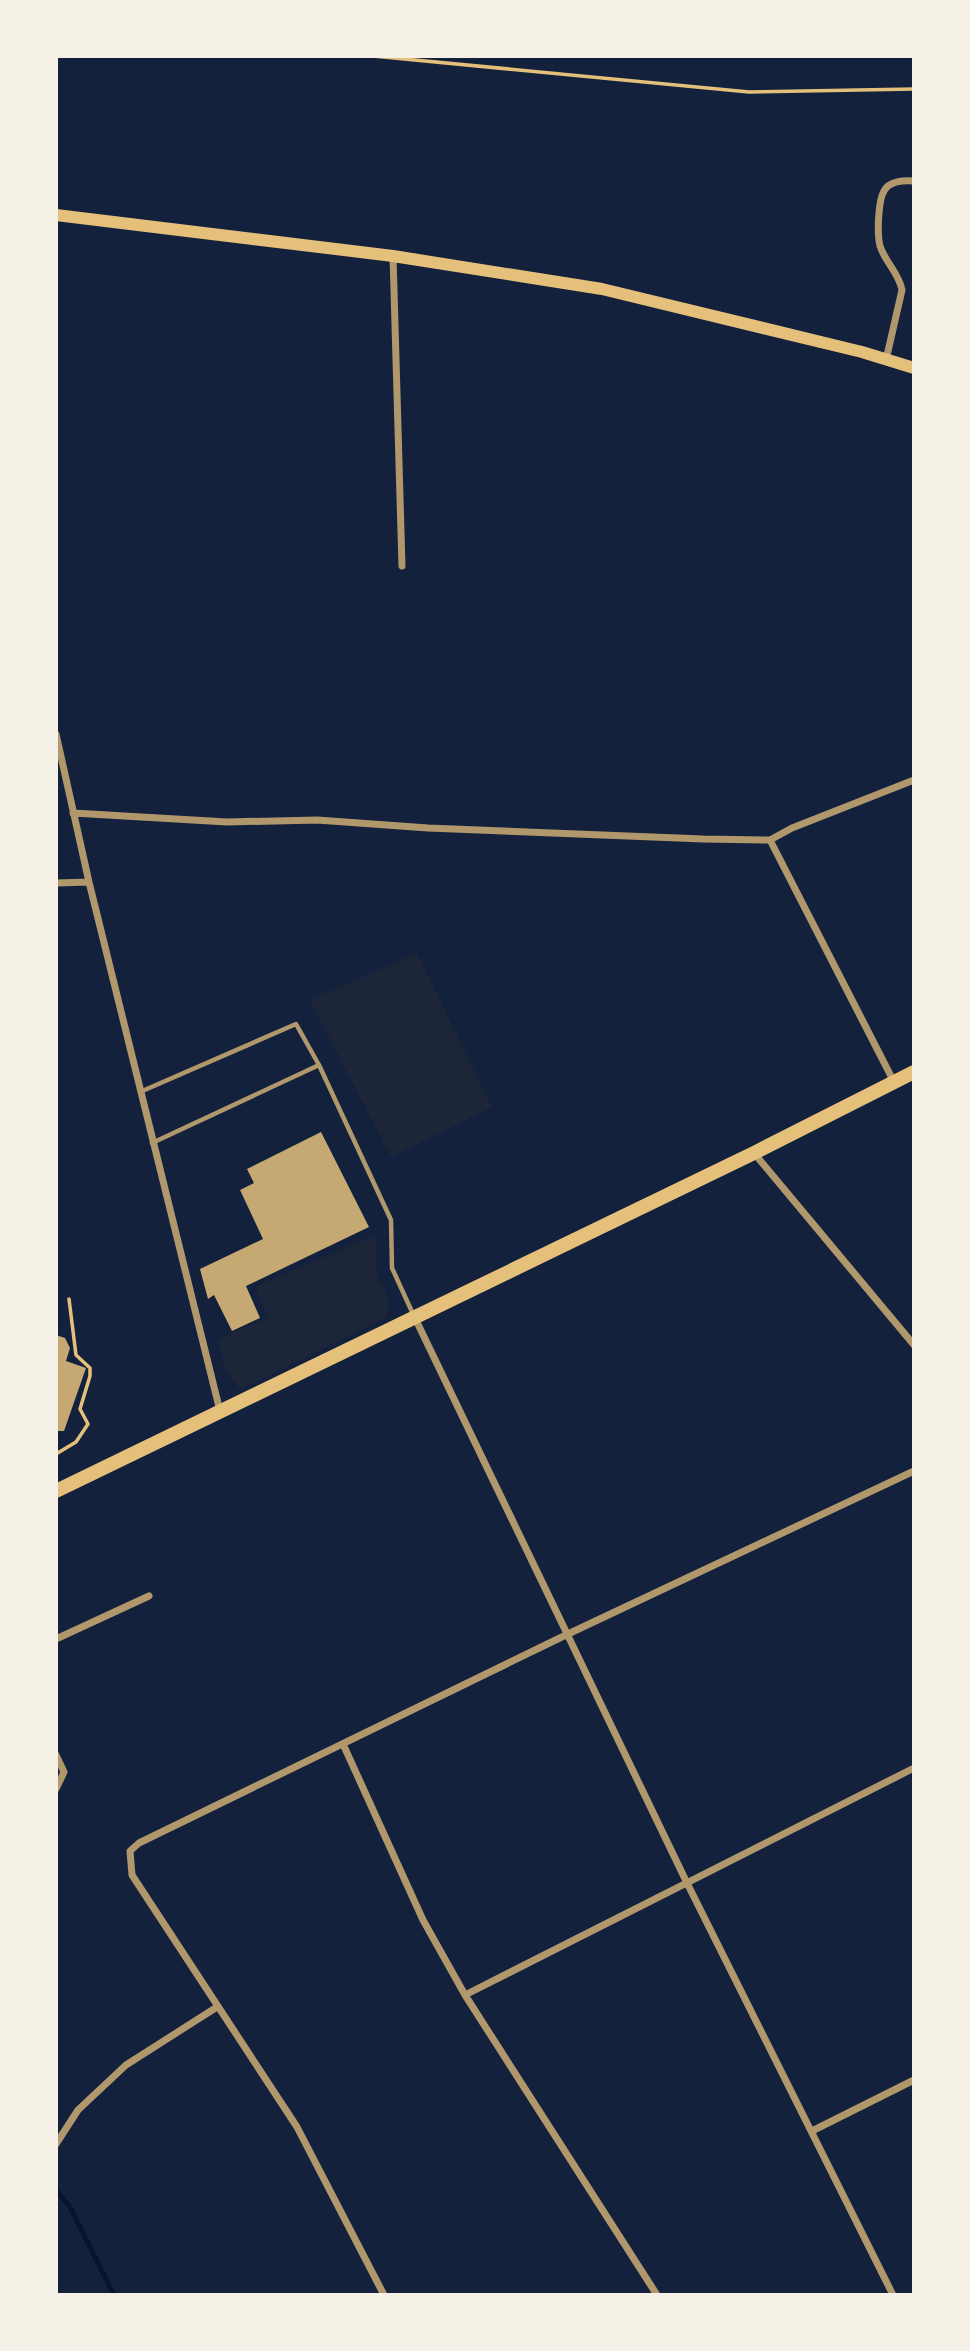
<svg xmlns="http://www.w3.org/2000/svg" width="970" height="2351" viewBox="0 0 970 2351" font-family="'Nunito Sans',sans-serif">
<rect width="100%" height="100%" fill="#14213d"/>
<path fill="#1d2539" d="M 417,953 L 492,1107 L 391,1157 L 310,1000 Z
M 375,1235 L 377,1275 L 388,1296 L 387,1317 L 241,1389 C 226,1376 221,1359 219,1339 L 268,1317 L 255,1287 Z"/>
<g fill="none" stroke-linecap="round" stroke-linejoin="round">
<path stroke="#0b132b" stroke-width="5" d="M 56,2190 L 70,2207 L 114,2295"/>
</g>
<path fill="#c6a872" d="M 321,1132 L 369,1227 L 246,1286 L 260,1318 L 232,1331 L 214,1295 L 208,1299 L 200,1269 L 263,1239 L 240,1190 L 254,1183 L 247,1169 Z
M 56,1335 L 65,1338 L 70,1348 L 66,1361 L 86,1368 L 64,1431 L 56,1431 Z"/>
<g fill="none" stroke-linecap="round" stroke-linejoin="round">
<path stroke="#e5c07b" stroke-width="3.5" d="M 373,56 L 749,92 L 914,89
M 56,1454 L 76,1442 L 88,1424 L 80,1409 L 90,1376 L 90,1368 L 76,1355 L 69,1299"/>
<path stroke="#b1986c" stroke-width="4.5" d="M 140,1092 L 296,1024 L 319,1065 L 391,1220 L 392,1268 L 413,1314
M 152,1143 L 319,1065"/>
<path stroke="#b1986c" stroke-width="7" d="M 393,256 L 402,566
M 886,360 L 902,290 C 899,273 885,262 880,246 C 877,234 878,201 884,191 C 889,181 904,180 914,181
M 56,734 L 89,882 L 220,1411
M 73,813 L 227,822 L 317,820 L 428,828 L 703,839 L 770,840 L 792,828 L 914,780
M 770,840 L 894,1082
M 56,883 L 89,882
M 754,1153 L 914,1345
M 415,1318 L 687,1883 L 893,2295
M 56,1639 L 149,1596
M 343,1744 L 423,1920 L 465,1995 L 657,2295
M 56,1755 L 64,1772 L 56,1789
M 465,1995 L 914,1768
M 812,2131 L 914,2080
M 56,2144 L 78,2110 L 126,2065 L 217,2007
M 384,2295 L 297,2127 L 132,1875 L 130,1851 L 139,1843 L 568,1634 L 914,1471"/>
<path stroke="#e5c07b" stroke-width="12" d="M 56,215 L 393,256 L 602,289 L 862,352 L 914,368"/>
<path stroke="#e5c07b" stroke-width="14" d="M 56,1491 L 754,1153 L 914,1072"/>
</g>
<rect width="970" height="2351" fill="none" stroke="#f6f1e7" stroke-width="116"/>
</svg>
